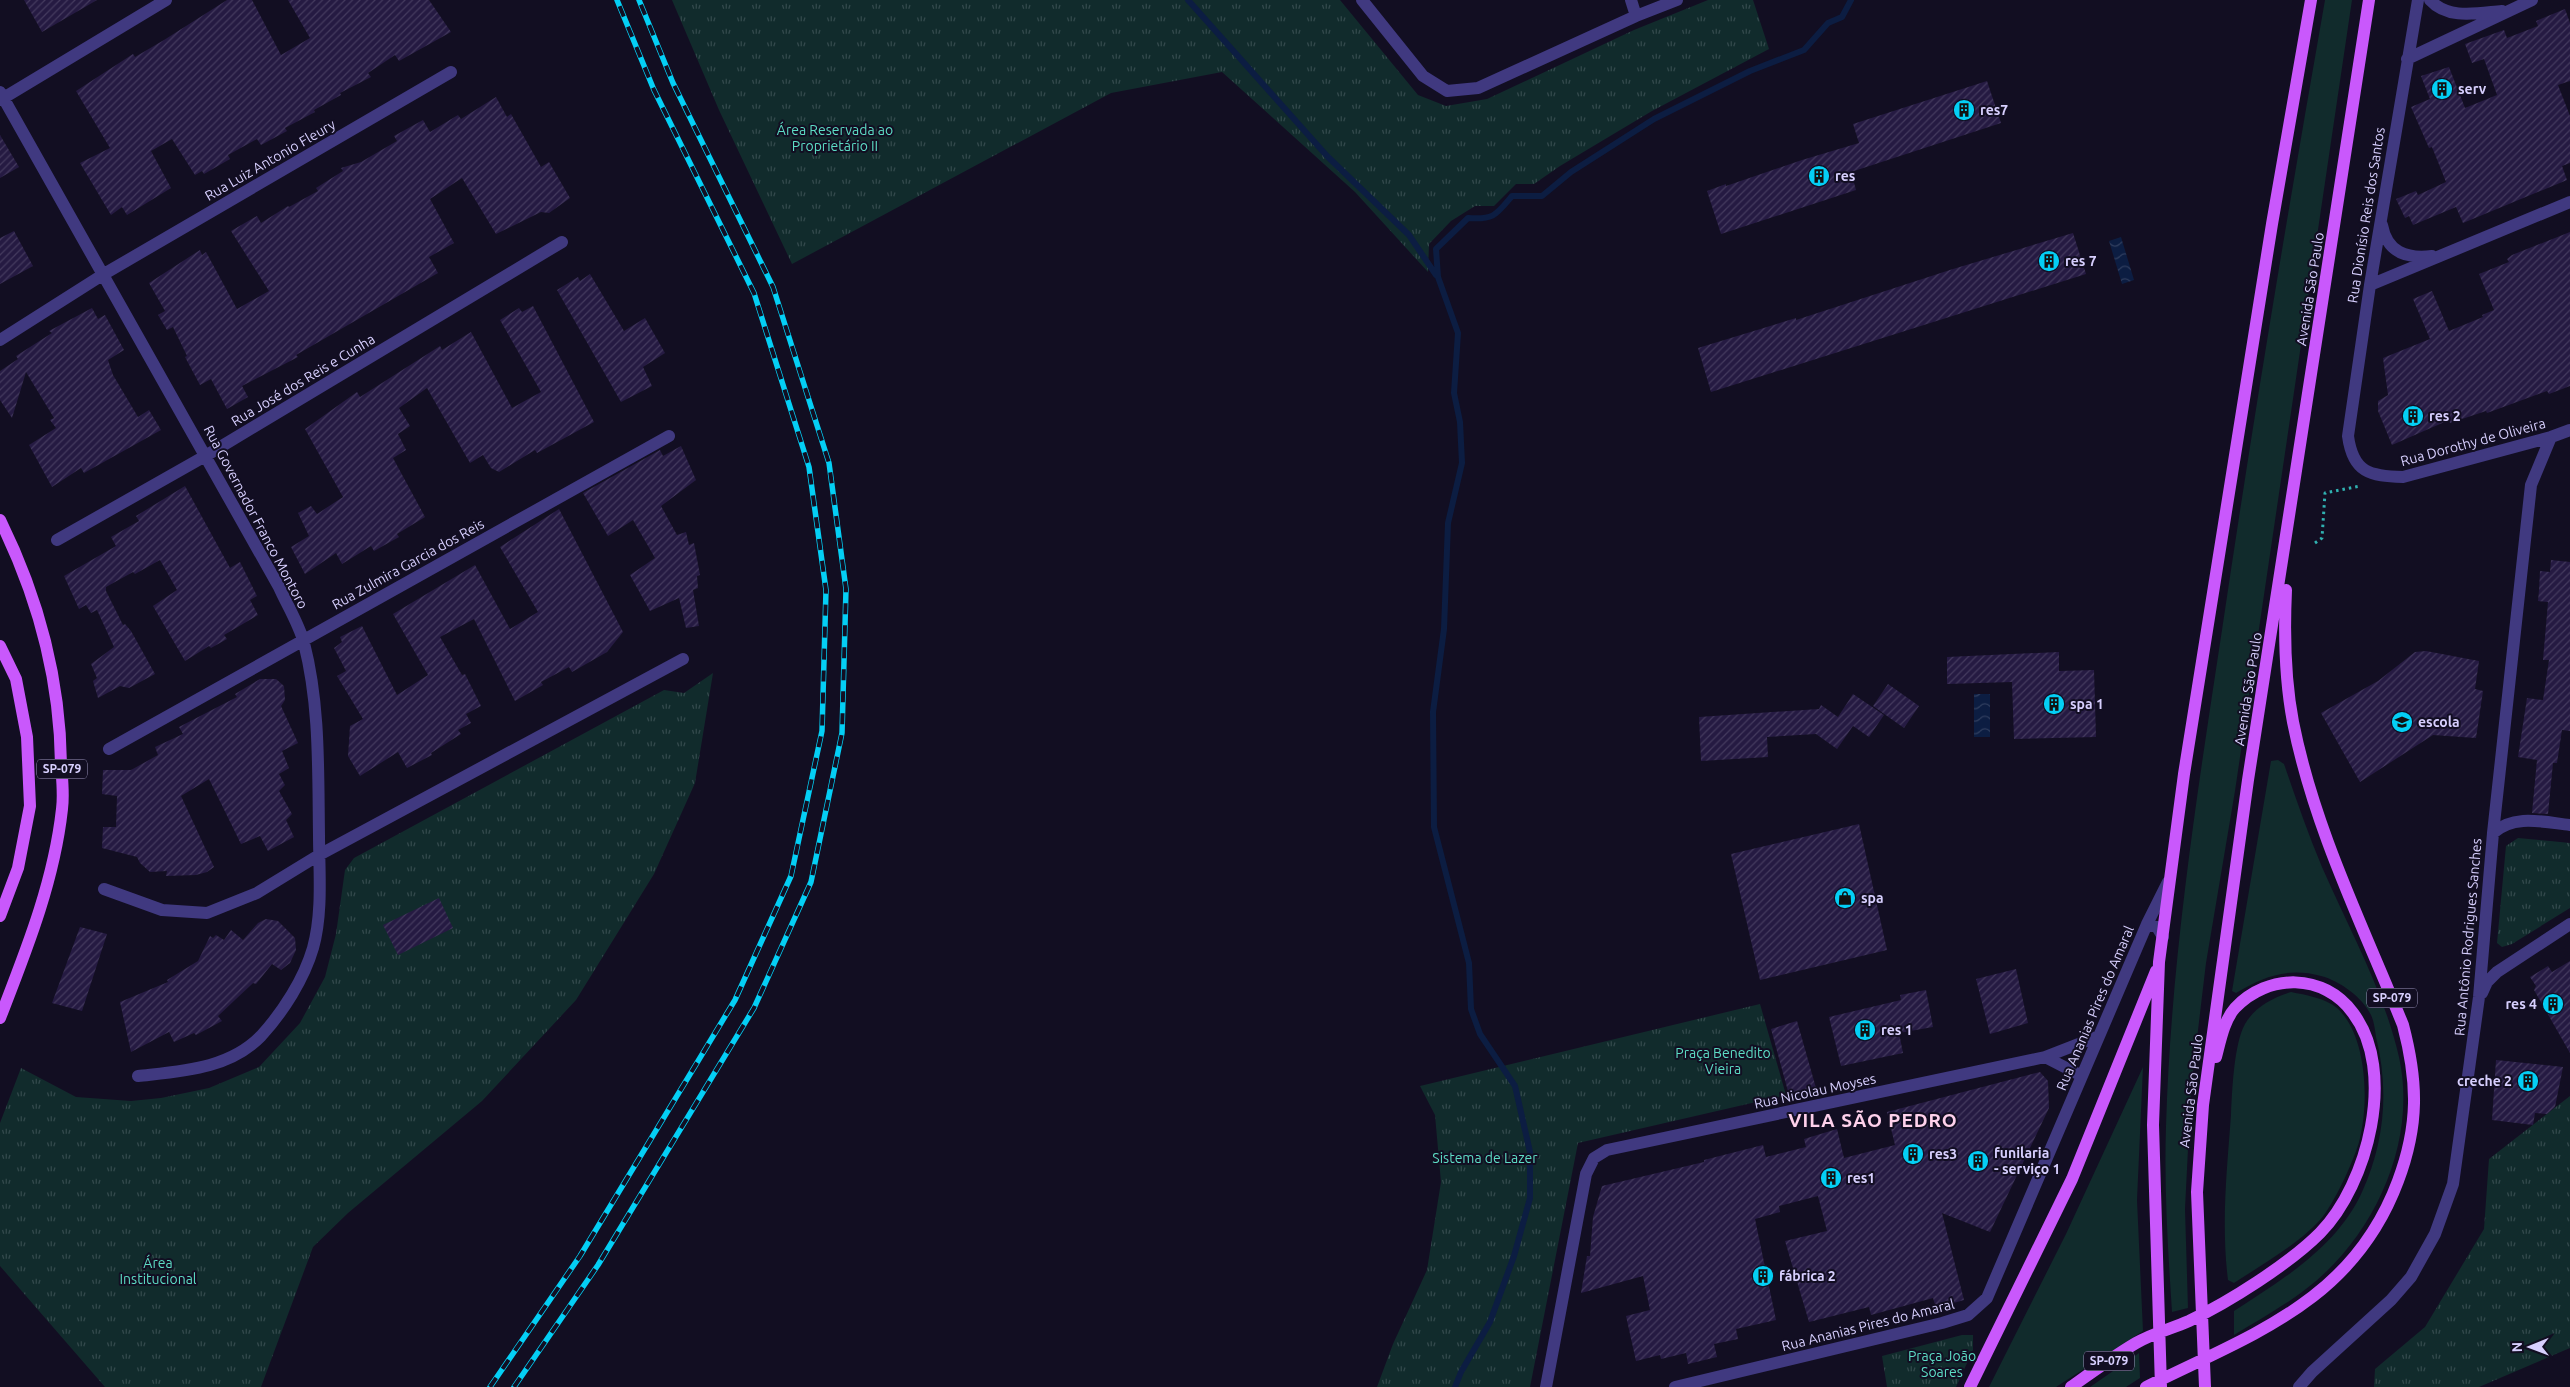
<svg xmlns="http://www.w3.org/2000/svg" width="2570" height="1387" viewBox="0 0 2570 1387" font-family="Ubuntu,sans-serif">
<defs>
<pattern id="park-tufts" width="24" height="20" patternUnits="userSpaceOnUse" patternTransform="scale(1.25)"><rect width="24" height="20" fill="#112b2c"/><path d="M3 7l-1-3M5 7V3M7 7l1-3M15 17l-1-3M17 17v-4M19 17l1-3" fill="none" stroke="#33494c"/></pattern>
<pattern id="water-waves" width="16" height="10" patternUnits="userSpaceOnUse" patternTransform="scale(1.25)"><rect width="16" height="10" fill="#0c1d42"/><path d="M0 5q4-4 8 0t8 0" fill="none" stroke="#2f3d5e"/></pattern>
<pattern id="building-hatch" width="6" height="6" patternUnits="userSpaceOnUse" patternTransform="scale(1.25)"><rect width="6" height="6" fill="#251a42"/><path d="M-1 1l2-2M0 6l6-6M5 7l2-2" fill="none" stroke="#443a5e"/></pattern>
</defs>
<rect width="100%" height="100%" fill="#120e22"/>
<path fill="#112b2c" d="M 2325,0 L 2352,0 L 2235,791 L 2206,963 L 2191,1089 L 2185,1209 L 2188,1308 L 2172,1312 C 2168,1250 2164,1188 2166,1126 C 2171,959 2197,794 2222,630 C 2253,420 2288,210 2325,0 Z
M 2278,760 L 2284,764 C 2296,799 2308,834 2322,867 C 2349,929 2384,991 2399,1057 C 2417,1138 2378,1228 2316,1281 C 2291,1302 2262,1318 2234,1335 L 2234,1311 C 2283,1279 2337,1247 2362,1192 C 2385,1142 2389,1089 2376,1037 C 2375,1030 2374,1021 2371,1015 C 2362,997 2340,981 2321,976 C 2289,967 2264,976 2236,993 L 2232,991 L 2271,761 Z
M 2291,992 C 2306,995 2325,998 2337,1008 C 2367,1035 2369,1101 2360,1138 C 2356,1157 2333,1206 2320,1220 C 2297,1245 2263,1264 2234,1283 L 2228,1280 C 2221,1225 2227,1169 2231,1115 C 2232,1092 2234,1043 2245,1024 C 2255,1007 2272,998 2291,992 Z
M 2143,1067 L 2137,1200 L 2143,1331 L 2056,1387 L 1989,1387 L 2066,1234 Z
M 2139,1353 L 2140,1378 L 2126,1387 L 2090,1387 Z"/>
<path fill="url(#park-tufts)" d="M 672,0 L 1340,0 L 1418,95 L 1446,106 L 1487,99 L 1634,30 L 1708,0 L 1753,0 L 1769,49 L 1652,111 L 1560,166 L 1534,184 L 1516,184 L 1494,206 L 1475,206 L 1451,221 L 1429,244 L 1428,272 L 1355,192 L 1222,72 L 1111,93 L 792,264 L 719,110 Z
M 713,673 L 695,783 L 654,874 L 576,1000 L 482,1101 L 348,1213 L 313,1247 L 261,1387 L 105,1387 L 0,1266 L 0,1123 L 21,1068 L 76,1097 L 131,1101 L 161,1098 L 209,1088 L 259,1067 L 300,1023 L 325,977 L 336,934 L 345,870 L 354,858 L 664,690 L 684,693 Z
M 2518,838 L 2570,843 L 2570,908 L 2512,944 L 2502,947 L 2497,943 L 2506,846 Z
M 1760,1004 L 1786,1095 L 1578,1143 L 1530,1387 L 1377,1387 L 1393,1344 L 1427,1270 L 1441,1182 L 1435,1115 L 1420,1086 Z
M 2570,1096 L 2570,1348 L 2479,1387 L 2374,1387 L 2375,1369 L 2425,1327 L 2484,1229 L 2489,1159 Z
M 1962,1335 L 1973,1335 L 1973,1350 L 1956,1387 L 1887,1387 L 1882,1356 Z"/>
<path fill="url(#water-waves)" d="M 2121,237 L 2134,280 L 2122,284 L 2109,241 Z
M 1974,694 L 1990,694 L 1990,737 L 1974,737 Z"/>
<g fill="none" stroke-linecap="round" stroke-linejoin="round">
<path stroke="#0c1d42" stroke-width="6" d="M 1188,0 L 1327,156 L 1409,235 L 1436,275
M 1455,1387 L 1461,1372 L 1490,1322 L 1514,1256 L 1530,1198 L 1530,1152 L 1515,1086 L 1480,1034 L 1471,1009 L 1469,963 L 1434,827 L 1433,712 L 1444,629 L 1448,523 L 1462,463 L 1460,422 L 1454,393 L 1458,333 L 1438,277 L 1436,249 L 1468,218 C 1494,220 1496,215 1512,196 L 1542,196 L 1571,172 L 1654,119 L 1750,71 L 1804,50 L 1828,23 L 1842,17 L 1851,0"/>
</g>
<path fill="url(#building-hatch)" d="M 24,0 L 97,0 L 42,32 Z
M 227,0 L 252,0 L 281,55 L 310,38 L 288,0 L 429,0 L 451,32 L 399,61 L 395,55 L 368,73 L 371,77 L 340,93 L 341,95 L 314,110 L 315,112 L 285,128 L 287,131 L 261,145 L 257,139 L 228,155 L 230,159 L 204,174 L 202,171 L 195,175 L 172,139 L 151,151 L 171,188 L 127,215 L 122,207 L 111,215 L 80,163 L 110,148 L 76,91 L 133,54 L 135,57 L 164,40 Z
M 2565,9 L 2570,23 L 2570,81 L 2558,85 L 2570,116 L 2570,163 L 2562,166 L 2567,180 L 2463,223 L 2456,207 L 2413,225 L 2409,216 L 2405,218 L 2396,199 L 2416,191 L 2418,195 L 2446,182 L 2432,147 L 2429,148 L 2411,107 L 2430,99 L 2421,76 L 2449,67 L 2465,108 L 2497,95 L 2484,59 L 2472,63 L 2465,44 L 2504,30 L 2507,38 L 2538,26 L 2536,21 Z
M 1987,81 L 2001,123 L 1851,172 L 1856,190 L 1721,234 L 1707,191 L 1726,184 L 1726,186 L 1802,160 L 1859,143 L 1853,124 Z
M 496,97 L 507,117 L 511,114 L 541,167 L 549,162 L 570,198 L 549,213 L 541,212 L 496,234 L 462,178 L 430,199 L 454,243 L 429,257 L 438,273 L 296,355 L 298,357 L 242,386 L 248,397 L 227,409 L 211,379 L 200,385 L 185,357 L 187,356 L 173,327 L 167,330 L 158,315 L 165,311 L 149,283 L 200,250 L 202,255 L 206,252 L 237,309 L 269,291 L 231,231 L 257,216 L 261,223 L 288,206 L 289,207 L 318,191 L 316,188 L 343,171 L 341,168 L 361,162 L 397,141 L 394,136 L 423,120 L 430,132 L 458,115 L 461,119 Z
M 0,135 L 19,167 L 0,178 Z
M 14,231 L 33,266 L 0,284 L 0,238 Z
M 2570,232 L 2570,386 L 2549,394 L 2547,391 L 2487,413 L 2486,411 L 2450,423 L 2449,420 L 2392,445 L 2378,411 L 2378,401 L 2388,395 L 2383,358 L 2430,339 L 2413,299 L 2432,291 L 2449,331 L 2483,317 L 2482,315 L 2494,310 L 2479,274 L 2509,262 L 2507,259 L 2512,255 Z
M 2073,233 L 2086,274 L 1711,392 L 1698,348 L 1796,318 L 1796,320 L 1953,269 Z
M 590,274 L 624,331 L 645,318 L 665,353 L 643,367 L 652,386 L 621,402 L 557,290 L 578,277 L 580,281 Z
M 533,306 L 594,422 L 537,453 L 535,450 L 499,472 L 491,468 L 483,455 L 470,463 L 427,388 L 399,408 L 410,426 L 398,434 L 406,450 L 393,458 L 425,517 L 397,534 L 399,537 L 374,551 L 371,546 L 342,564 L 336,553 L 305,574 L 291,547 L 309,536 L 298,513 L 311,506 L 317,514 L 343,497 L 305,429 L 357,392 L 360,397 L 440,346 L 442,350 L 471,332 L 512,408 L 541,392 L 500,320 L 519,308 L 522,312 Z
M 92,308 L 98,319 L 105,315 L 124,350 L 108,360 L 113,375 L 138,417 L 149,410 L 161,430 L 84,473 L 81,468 L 52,487 L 29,445 L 56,428 L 50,420 L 54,418 L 26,372 L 12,418 L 0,400 L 0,371 L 18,359 L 16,356 L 52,333 L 49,331 Z
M 681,446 L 696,480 L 661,506 L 677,535 L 686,532 L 689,545 L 694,543 L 700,575 L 697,576 L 698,588 L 693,590 L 699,626 L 686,628 L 679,598 L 650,611 L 630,575 L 655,558 L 633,520 L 608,536 L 583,493 L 660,450 L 663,456 Z
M 185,486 L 230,568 L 240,562 L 257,596 L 250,600 L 258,615 L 224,635 L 227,639 L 211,648 L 209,646 L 185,661 L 153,606 L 177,590 L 160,560 L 135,574 L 133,572 L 106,587 L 106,591 L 123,625 L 125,624 L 131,631 L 155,674 L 129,688 L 120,686 L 98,698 L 93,681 L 97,678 L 91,664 L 114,647 L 97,610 L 91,613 L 86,605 L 79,609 L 64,576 L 116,546 L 111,537 L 139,521 L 136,516 Z
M 559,509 L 623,632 L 607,652 L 572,672 L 569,667 L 541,682 L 543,685 L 515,701 L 474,619 L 440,637 L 462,675 L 465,674 L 481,706 L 466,714 L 471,723 L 458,730 L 461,734 L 431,753 L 432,755 L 407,768 L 398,752 L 360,776 L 348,756 L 350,726 L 363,719 L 337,676 L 346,671 L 334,648 L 342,642 L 340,637 L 362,626 L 397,695 L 428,675 L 393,614 L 475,565 L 510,629 L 538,612 L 500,547 Z
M 2551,560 L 2570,562 L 2570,731 L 2562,730 L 2557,763 L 2553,763 L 2548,814 L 2532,813 L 2537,760 L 2518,757 L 2527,698 L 2543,700 L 2549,660 L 2543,660 L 2548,602 L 2538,601 L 2539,590 L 2540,571 L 2550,572 Z
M 2426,651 L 2479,661 L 2475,689 L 2483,691 L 2476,738 L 2433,735 L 2360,782 L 2321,713 L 2378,681 L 2415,652 Z
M 2059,652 L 2059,671 L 2094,670 L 2096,737 L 2014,739 L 2012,682 L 1947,684 L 1947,657 Z
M 260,679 L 276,679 L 284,686 L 285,700 L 281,706 L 298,743 L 282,751 L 289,768 L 279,774 L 285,785 L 279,791 L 292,814 L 286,820 L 294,837 L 268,851 L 260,836 L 241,844 L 209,779 L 181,796 L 214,867 L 207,872 L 196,875 L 166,876 L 167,871 L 150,872 L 140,863 L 137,857 L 102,848 L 103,827 L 116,827 L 117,796 L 102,794 L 103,770 L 131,770 L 158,755 L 155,747 L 183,734 L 179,727 L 237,697 L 235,694 Z
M 1888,684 L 1919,706 L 1904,728 L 1873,706 Z
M 1853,694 L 1884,715 L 1869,737 L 1853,726 L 1837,749 L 1816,734 L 1767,737 L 1768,757 L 1701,761 L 1699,717 L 1819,709 L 1821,705 L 1838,717 Z
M 1859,824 L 1887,950 L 1760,980 L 1731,854 Z
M 439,898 L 453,928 L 398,955 L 383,925 Z
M 266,919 L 278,921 L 295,938 L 296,950 L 290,963 L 281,970 L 272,964 L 256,984 L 253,983 L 218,1016 L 222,1021 L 196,1035 L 194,1033 L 174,1042 L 169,1032 L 131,1052 L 120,1002 L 168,982 L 167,980 L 198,961 L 210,936 L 213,938 L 216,935 L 224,940 L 231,930 L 243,940 L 258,923 Z
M 80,927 L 107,934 L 82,1011 L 52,1003 Z
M 2570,961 L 2570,1053 L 2534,990 L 2536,986 L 2530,977 L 2548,966 L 2552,972 Z
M 2016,969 L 2028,1023 L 1990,1034 L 1976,979 Z
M 1926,990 L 1933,1027 L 1899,1033 L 1903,1053 L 1841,1066 L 1829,1017 L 1901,1000 L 1900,995 Z
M 1797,1021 L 1816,1088 L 1789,1095 L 1771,1029 Z
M 2496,1060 L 2563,1067 L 2555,1107 L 2547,1114 L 2535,1113 L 2533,1125 L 2492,1120 Z
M 2040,1072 L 2048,1081 L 2049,1108 L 1990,1232 L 1942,1213 L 1964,1300 L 1936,1308 L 1933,1298 L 1871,1315 L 1869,1307 L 1809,1322 L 1785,1241 L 1827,1231 L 1818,1196 L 1779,1206 L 1780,1212 L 1755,1219 L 1776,1320 L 1736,1329 L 1738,1339 L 1714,1344 L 1717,1357 L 1688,1364 L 1686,1353 L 1661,1359 L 1660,1355 L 1636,1361 L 1626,1316 L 1650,1310 L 1643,1276 L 1581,1293 L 1587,1256 L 1590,1256 L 1593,1217 L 1602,1186 L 1704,1162 L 1704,1160 L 1763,1145 L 1766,1157 L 1806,1147 L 1804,1139 L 1837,1129 L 1844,1158 L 1895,1145 L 1887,1112 Z"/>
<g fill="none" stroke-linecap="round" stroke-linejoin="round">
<path stroke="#30b1b1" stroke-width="3" stroke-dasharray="2.5 4" stroke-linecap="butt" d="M 2315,543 L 2322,538 L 2325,493 L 2360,486"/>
<path stroke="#403980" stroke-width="12" d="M 1362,0 L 1423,76 L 1447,91 L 1478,88 L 1636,16 L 1677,0
M 1631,0 L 1636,16
M 2418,0 L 2370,285 L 2348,436 C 2353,473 2370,476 2403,477 L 2551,437 L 2570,430
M 2430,0 C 2448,20 2478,13 2502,11
M 2407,59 L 2532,0
M 0,92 L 279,587 C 287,605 299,624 304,643 C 320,705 318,770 319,835 C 319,871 323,912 313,948 C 304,979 283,1012 261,1036 C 229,1069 182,1071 138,1076
M 0,100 L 166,0
M 2382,225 C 2387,252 2406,259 2432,256
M 2370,285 L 2570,202
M 0,340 L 104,274 L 451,72
M 57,540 L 207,455 L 562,242
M 109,749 L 669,436
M 2493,833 C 2514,814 2543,822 2570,825
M 104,889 L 162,910 L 207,913 L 257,893 L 319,855 L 683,659
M 2163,937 L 2157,927 L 2147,924 L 2168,882
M 2482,993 L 2487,982 L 2497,972 L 2570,924
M 2082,1076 L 2045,1057 L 2099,1036
M 1546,1387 L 1586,1174 L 1594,1158 L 1607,1150 L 2045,1057
M 1675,1387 L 1942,1323 L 1968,1315 L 1987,1298 L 2147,924
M 2299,1387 L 2312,1372 L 2391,1300 L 2411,1277 L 2435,1234 L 2453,1184 L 2479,997 L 2493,833 L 2531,485 L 2551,437"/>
<path stroke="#c958fc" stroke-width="12" d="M 0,520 C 38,597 60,678 61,764 C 62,778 64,794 62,809 C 54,882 26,951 0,1018
M 0,646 L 16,679 L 27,737 L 30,806 L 18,868 L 0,916
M 1970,1387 L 2072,1179 L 2156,971
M 2071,1387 C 2092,1372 2114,1356 2136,1343 C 2153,1333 2171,1329 2189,1321 C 2229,1302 2289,1264 2320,1233 C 2368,1184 2397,1071 2353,1013 C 2324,973 2268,973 2235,1008 C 2224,1020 2220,1042 2216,1057
M 2146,1387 C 2252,1334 2353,1302 2398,1181 C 2419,1125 2418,1082 2403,1025 C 2363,926 2314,828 2293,722 C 2285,680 2284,633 2286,590
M 2161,1387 L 2153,1125 L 2159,962 L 2184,774 L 2272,224 L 2311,0
M 2205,1387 L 2197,1192 L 2203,1105 L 2248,780 L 2369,0"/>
<g stroke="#04cff5" stroke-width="5.5">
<path id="rail" d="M 490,1387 L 580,1256 L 735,1000 L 791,876 L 822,731 L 826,590 L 809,467 L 754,293 L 654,90 L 617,0
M 514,1387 L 598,1265 L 754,1008 L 811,882 L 842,733 L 846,589 L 829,463 L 773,287 L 673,83 L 639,0"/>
</g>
<use href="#rail" stroke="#120e22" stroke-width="4" stroke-dasharray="11" stroke-linecap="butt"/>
</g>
<defs>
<g id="building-disc" transform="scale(1.125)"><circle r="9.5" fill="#04cff5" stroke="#120e22"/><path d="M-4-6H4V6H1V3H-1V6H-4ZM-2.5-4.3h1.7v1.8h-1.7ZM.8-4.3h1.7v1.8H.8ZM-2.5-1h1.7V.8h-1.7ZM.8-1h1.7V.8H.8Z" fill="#111"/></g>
<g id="school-disc" transform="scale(1.125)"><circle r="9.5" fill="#04cff5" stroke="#120e22"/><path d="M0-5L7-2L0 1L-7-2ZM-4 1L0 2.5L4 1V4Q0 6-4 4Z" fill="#111"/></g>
<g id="shop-disc" transform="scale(1.125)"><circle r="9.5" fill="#04cff5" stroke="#120e22"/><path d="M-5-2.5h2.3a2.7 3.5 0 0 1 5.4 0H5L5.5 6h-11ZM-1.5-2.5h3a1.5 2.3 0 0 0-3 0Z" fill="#111"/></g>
</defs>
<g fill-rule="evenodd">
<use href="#building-disc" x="2442" y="89"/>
<use href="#building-disc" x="1964" y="110"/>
<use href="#building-disc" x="1819" y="176"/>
<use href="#building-disc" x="2049" y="261"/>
<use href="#building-disc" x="2413" y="416"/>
<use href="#building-disc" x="2054" y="704"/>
<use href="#school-disc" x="2402" y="722"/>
<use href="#shop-disc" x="1845" y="898"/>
<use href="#building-disc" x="2553" y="1004"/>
<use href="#building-disc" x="1865" y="1030"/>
<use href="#building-disc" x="2528" y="1081"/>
<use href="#building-disc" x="1913" y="1154"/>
<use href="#building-disc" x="1978" y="1161"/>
<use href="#building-disc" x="1831" y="1178"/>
<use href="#building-disc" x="1763" y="1276"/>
</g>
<g text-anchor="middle" stroke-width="4" stroke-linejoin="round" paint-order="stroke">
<g fill="#120e22" stroke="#9c95bc" stroke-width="1">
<rect x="37" y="759.5" width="50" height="19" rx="4"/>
<rect x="2367" y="988.5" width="50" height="19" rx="4"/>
<rect x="2084" y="1351.5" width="50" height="19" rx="4"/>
</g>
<g font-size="12" font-weight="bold" fill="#d7cffe">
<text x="62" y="773">SP-079</text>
<text x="2392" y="1002">SP-079</text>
<text x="2109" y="1365">SP-079</text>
</g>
<g font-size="14" font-weight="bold" fill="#d7cffe" stroke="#120e22" text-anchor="start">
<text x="2458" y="94">serv</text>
<text x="1980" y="115">res7</text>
<text x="1835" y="181">res</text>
<text x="2065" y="266">res 7</text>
<text x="2429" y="421">res 2</text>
<text x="2070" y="709">spa 1</text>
<text x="2418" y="727">escola</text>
<text x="1861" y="903">spa</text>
<text x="2537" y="1009" text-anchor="end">res 4</text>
<text x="1881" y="1035">res 1</text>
<text x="2512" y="1086" text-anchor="end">creche 2</text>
<text x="1994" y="1158">funilaria<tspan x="1994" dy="16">- serviço 1</tspan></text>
<text x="1929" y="1159">res3</text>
<text x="1847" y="1183">res1</text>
<text x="1779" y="1281">fábrica 2</text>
</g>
<g font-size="14" fill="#5dddc5" stroke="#120e22">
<text x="835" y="135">Área Reservada ao<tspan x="835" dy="16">Proprietário II</tspan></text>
<text x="1723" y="1058">Praça Benedito<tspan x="1723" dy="16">Vieira</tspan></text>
<text x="1485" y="1163">Sistema de Lazer</text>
<text x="158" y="1268">Área<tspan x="158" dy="16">Institucional</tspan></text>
<text x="1942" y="1361">Praça João<tspan x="1942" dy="16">Soares</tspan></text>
</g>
<g font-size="14" fill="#d7cffe" stroke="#120e22">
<text transform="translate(270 160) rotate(-30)" y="5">Rua Luiz Antonio Fleury</text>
<text transform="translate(2366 215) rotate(-81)" y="5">Rua Dionísio Reis dos Santos</text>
<text transform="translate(2310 289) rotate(-81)" y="5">Avenida São Paulo</text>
<text transform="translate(303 380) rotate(-31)" y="5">Rua José dos Reis e Cunha</text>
<text transform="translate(2473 442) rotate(-15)" y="5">Rua Dorothy de Oliveira</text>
<text transform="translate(256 517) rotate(62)" y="5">Rua Governador Franco Montoro</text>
<text transform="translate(408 564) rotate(-29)" y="5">Rua Zulmira Garcia dos Reis</text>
<text transform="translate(2248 689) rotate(-81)" y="5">Avenida São Paulo</text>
<text transform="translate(2468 937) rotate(-85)" y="5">Rua Antônio Rodrigues Sanches</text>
<text transform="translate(2095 1008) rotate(-67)" y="5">Rua Ananias Pires do Amaral</text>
<text transform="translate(1815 1091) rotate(-12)" y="5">Rua Nicolau Moyses</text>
<text transform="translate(2191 1091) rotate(-83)" y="5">Avenida São Paulo</text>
<text transform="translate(1868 1325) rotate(-14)" y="5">Rua Ananias Pires do Amaral</text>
</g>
<g font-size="19" font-weight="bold" letter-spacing="1" fill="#fed1eb" stroke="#120e22">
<text x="1873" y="1127">VILA SÃO PEDRO</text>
</g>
</g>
<g transform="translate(2530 1347) rotate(269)" stroke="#120e22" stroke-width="4" paint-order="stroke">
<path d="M0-4L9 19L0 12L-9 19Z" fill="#d7cffe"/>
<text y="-8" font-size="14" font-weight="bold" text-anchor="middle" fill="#d7cffe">N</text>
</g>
</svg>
